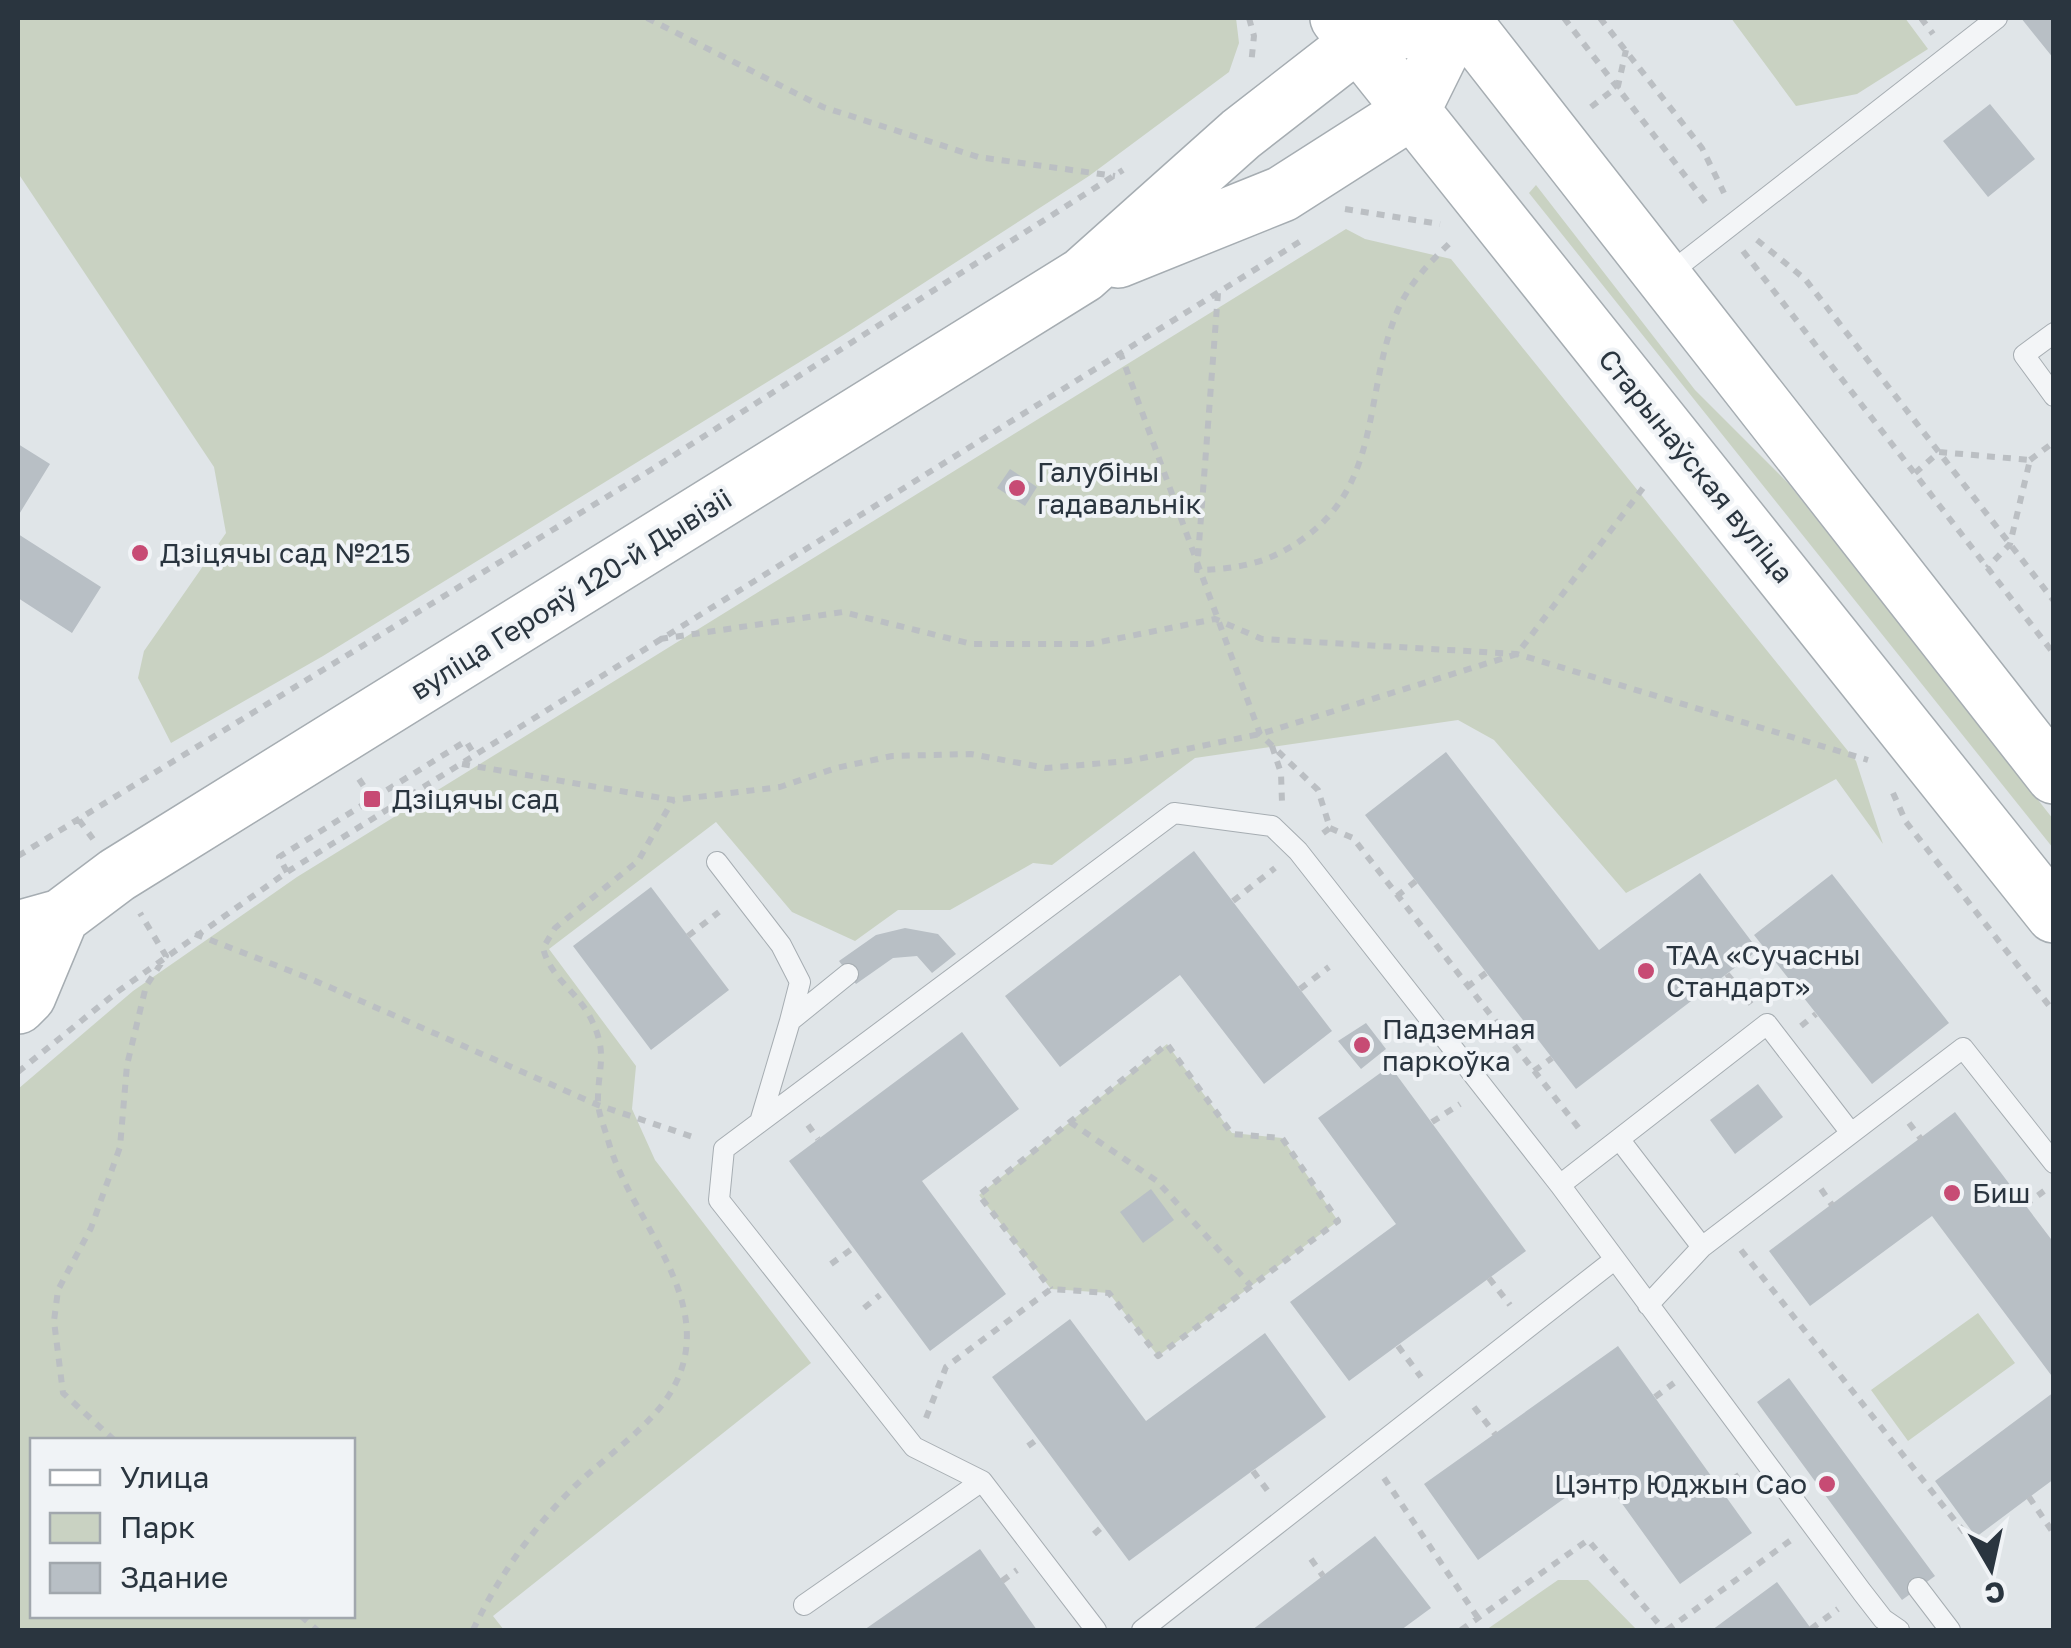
<svg xmlns="http://www.w3.org/2000/svg" width="2071" height="1648" viewBox="0 0 2071 1648" font-family="'Golos Text',sans-serif">
<rect width="100%" height="100%" fill="#e0e5e8"/>
<path fill="#c9d2c2" fill-rule="evenodd" d="M 18,18 L 1236,18 L 1239,43 L 1229,72 L 1089,176 L 845,334 L 323,656 L 171,743 L 138,678 L 144,651 L 226,533 L 214,467 L 18,173 Z
M 1731,18 L 1905,18 L 1928,49 L 1857,94 L 1796,106 Z
M 1536,185 L 1695,390 L 1788,483 L 2053,819 L 2053,848 L 1529,193 Z
M 1346,229 L 1365,239 L 1451,259 L 1856,761 L 1883,844 L 1836,779 L 1626,893 L 1494,740 L 1458,720 L 1195,758 L 1052,865 L 1033,863 L 950,910 L 898,910 L 855,941 L 792,912 L 716,822 L 549,949 L 636,1066 L 632,1109 L 655,1160 L 811,1363 L 493,1616 L 504,1630 L 18,1630 L 18,1089 L 133,991 L 297,877 ZM 32,1440 L 352,1440 L 352,1616 L 32,1616 Z
M 1167,1044 L 1232,1133 L 1282,1138 L 1338,1221 L 1158,1356 L 1109,1293 L 1051,1289 L 979,1195 Z
M 1978,1313 L 2015,1363 L 1908,1441 L 1871,1390 Z
M 1558,1580 L 1588,1580 L 1637,1630 L 1486,1630 Z"/>
<path fill="#b8bfc5" d="M 2021,18 L 2054,18 L 2054,59 Z
M 1990,104 L 2035,159 L 1988,197 L 1943,141 Z
M 18,444 L 50,464 L 18,516 Z
M 1010,469 L 1037,487 L 1025,506 L 997,488 Z
M 18,534 L 101,587 L 72,633 L 18,598 Z
M 1446,752 L 1599,950 L 1700,873 L 1758,950 L 1576,1089 L 1365,815 Z
M 1194,851 L 1332,1031 L 1264,1084 L 1180,975 L 1060,1067 L 1005,996 Z
M 1832,874 L 1949,1023 L 1872,1084 L 1754,935 Z
M 651,887 L 729,990 L 651,1050 L 573,946 Z
M 905,928 L 938,934 L 956,954 L 932,973 L 917,956 L 893,958 L 856,984 L 839,961 L 876,935 Z
M 1366,1023 L 1386,1049 L 1361,1069 L 1338,1041 Z
M 962,1032 L 1019,1109 L 922,1181 L 1006,1294 L 930,1351 L 789,1161 Z
M 1390,1066 L 1526,1251 L 1349,1381 L 1290,1302 L 1396,1224 L 1318,1118 Z
M 1758,1084 L 1783,1117 L 1735,1154 L 1710,1120 Z
M 1955,1112 L 2054,1243 L 2054,1379 L 1932,1216 L 1810,1306 L 1769,1251 Z
M 1151,1189 L 1174,1220 L 1143,1243 L 1120,1212 Z
M 1070,1319 L 1146,1421 L 1265,1333 L 1326,1417 L 1129,1561 L 992,1377 Z
M 1618,1346 L 1752,1533 L 1680,1584 L 1600,1473 L 1478,1560 L 1424,1484 Z
M 1789,1378 L 1935,1576 L 1902,1600 L 1757,1402 Z
M 2054,1392 L 2054,1479 L 1976,1537 L 1935,1481 Z
M 1375,1536 L 1431,1608 L 1401,1630 L 1252,1630 Z
M 980,1549 L 1037,1630 L 864,1630 L 934,1581 Z
M 1777,1582 L 1812,1630 L 1712,1630 Z"/>
<g fill="none" stroke-linecap="round" stroke-linejoin="round">
<g stroke="#a6adb2" stroke-width="22">
<path id="lane" d="M 1666,276 L 1997,18
M 2054,333 L 2024,355 L 2054,396
M 717,862 L 781,945 L 800,982 L 790,1021
M 760,1122 L 790,1021 L 848,974
M 1619,1139 L 1702,1247
M 1560,1185 L 1767,1024 L 1851,1133
M 1648,1305 L 1702,1247 L 1963,1048 L 2054,1163
M 1918,1588 L 1950,1630
M 804,1605 L 982,1481
M 1096,1630 L 982,1481 L 914,1447 L 719,1200 L 724,1149 L 1174,813 L 1272,826 L 1298,851 L 1560,1185 L 1862,1592 L 1883,1619 L 1899,1630
M 1142,1630 L 1614,1260"/>
</g>
<g stroke="#a6adb2" stroke-width="58">
<path id="secondary" d="M 1338,18 L 2054,915
M 1461,18 L 2054,776
M 1412,111 L 1458,18
M 1118,260 L 1282,194 L 1412,111
M 18,929 L 61,917 L 117,875 L 1083,275 L 1241,134 L 1358,43 L 1449,18
M 18,1006 L 28,996 L 61,917"/>
</g>
<path stroke="#bbbfc3" stroke-width="6" stroke-dasharray="8 8" stroke-linecap="butt" d="M 647,18 L 823,107 L 978,157 L 1115,176
M 1249,18 L 1254,36 L 1251,65
M 1564,18 L 1709,207
M 1600,18 L 1702,148 L 1724,193
M 1921,18 L 1933,34
M 1591,107 L 1618,86 L 1626,50
M 1345,209 L 1440,224
M 1757,240 L 1805,279 L 2054,601
M 1743,251 L 2054,654
M 1218,293 L 1197,570 C 1239,569 1270,563 1304,538 C 1382,483 1364,391 1397,312 C 1409,283 1431,261 1453,240
M 1120,352 L 1260,734 L 1318,790 L 1330,828 L 1322,834
M 2030,460 L 2054,442
M 1915,473 L 1939,452 L 2030,460 L 2010,544 L 1987,568
M 660,639 L 843,612 L 972,644 L 1090,644 L 1215,619 L 1262,639 L 1517,654 L 1868,760
M 1272,746 L 1281,773 L 1282,802
M 462,764 L 673,800 L 780,787 L 836,768 L 892,756 L 971,754 L 1046,768 L 1128,761 L 1260,734 L 1517,654 L 1646,484
M 359,779 L 372,799
M 1893,793 L 1906,822 L 2054,1012
M 79,820 L 93,839
M 1330,828 L 1353,838 L 1581,1131
M 18,856 L 654,468 L 1123,170
M 287,872 L 279,857 L 466,741 L 474,754
M 1397,896 L 1416,881
M 1233,901 L 1275,868
M 195,934 L 311,979 L 598,1105 L 696,1138
M 688,936 L 719,912
M 1727,974 L 1751,1004
M 1467,987 L 1486,973
M 1300,989 L 1329,967
M 1801,1026 L 1816,1014
M 1534,1071 L 1552,1058
M 18,1072 L 117,992 L 287,872 L 1304,239
M 1070,1122 L 1157,1181 L 1251,1286
M 1432,1122 L 1460,1104
M 1909,1123 L 1921,1139
M 808,1125 L 818,1139
M 1821,1189 L 1832,1205
M 2025,1205 L 2044,1191
M 1741,1250 L 1994,1570
M 831,1264 L 853,1248
M 1489,1278 L 1510,1305
M 864,1308 L 880,1295
M 1398,1346 L 1421,1377
M 1655,1397 L 1674,1383
M 1474,1407 L 1495,1434
M 926,1418 L 946,1367 L 1051,1289 L 1109,1293 L 1158,1356 L 1338,1221 L 1282,1138 L 1232,1134 L 1167,1044 L 979,1195 L 1051,1289
M 114,1440 L 63,1393 L 54,1321 L 58,1290 L 91,1228 L 120,1147 L 127,1065 L 146,986 L 166,956 L 140,913
M 1028,1446 L 1038,1439
M 1253,1471 L 1270,1494
M 1384,1478 L 1478,1618
M 1720,1488 L 1739,1475
M 2029,1497 L 2054,1534
M 1094,1534 L 1103,1526
M 1311,1559 L 1323,1576
M 1002,1581 L 1017,1570
M 301,1616 L 317,1630
M 1811,1629 L 1838,1609
M 473,1630 C 496,1581 530,1532 568,1493 C 597,1463 636,1438 662,1405 C 733,1312 632,1227 608,1140 C 605,1129 599,1115 598,1104 C 597,1067 610,1054 589,1015 C 575,990 550,977 543,948 L 555,928 L 638,861 L 673,800
M 1461,1630 L 1588,1540 L 1664,1630
M 1667,1630 L 1791,1540"/>
<use href="#lane" stroke="#f3f5f7" stroke-width="20"/>
<use href="#secondary" stroke="#fff" stroke-width="55"/>
</g>
<g fill="#c74b74" stroke="#f0f3f6" stroke-width="4">
<circle cx="1017" cy="488" r="10"/>
<circle cx="140" cy="553" r="10"/>
<rect x="362" y="789" width="20" height="20" rx="5"/>
<circle cx="1646" cy="971" r="10"/>
<circle cx="1362" cy="1045" r="10"/>
<circle cx="1952" cy="1193" r="10"/>
<circle cx="1827" cy="1484" r="10"/>
</g>
<g text-anchor="middle" stroke-width="8" stroke-linejoin="round" paint-order="stroke">
<g font-size="28" fill="#2a353f" stroke="#f0f3f6">
<text transform="translate(1696 466) rotate(51)" y="10">Старынаўская вуліца</text>
<text transform="translate(571 594) rotate(-32)" y="10">вуліца Герояў 120-й Дывізіі</text>
</g>
<g font-size="28" fill="#2a353f" stroke="#f0f3f6" text-anchor="start">
<text x="1037" y="482">Галубіны<tspan x="1037" dy="32">гадавальнік</tspan></text>
<text x="160" y="563">Дзіцячы сад №215</text>
<text x="392" y="809">Дзіцячы сад</text>
<text x="1666" y="965">ТАА «Сучасны<tspan x="1666" dy="32">Стандарт»</tspan></text>
<text x="1382" y="1039">Падземная<tspan x="1382" dy="32">паркоўка</tspan></text>
<text x="1972" y="1203">Биш</text>
<text x="1807" y="1494" text-anchor="end">Цэнтр Юджын Сао</text>
</g>
</g>
<rect width="2071" height="1648" fill="none" stroke="#2a353f" stroke-width="40"/>
<rect x="30" y="1438" width="325" height="180" fill="#f0f3f6" stroke="#a1a7ad" stroke-width="2.5"/>
<rect x="50" y="1470" width="50" height="15" fill="#ffffff" stroke="#a1a7ad" stroke-width="2.5"/>
<text x="120" y="1488" font-size="30" fill="#2a353f">Улица</text>
<rect x="50" y="1513" width="50" height="30" fill="#c9d2c2" stroke="#a1a7ad" stroke-width="2.5"/>
<text x="120" y="1538" font-size="30" fill="#2a353f">Парк</text>
<rect x="50" y="1563" width="50" height="30" fill="#b8bfc5" stroke="#a1a7ad" stroke-width="2.5"/>
<text x="120" y="1588" font-size="30" fill="#2a353f">Здание</text>
<g transform="translate(1991 1568) rotate(171)" stroke="#f0f3f6" stroke-width="8" paint-order="stroke">
<path d="M0-8L18 38L0 25L-18 38Z" fill="#2a353f"/>
<text y="-15" font-size="28" font-weight="bold" text-anchor="middle" fill="#2a353f">С</text>
</g>
</svg>
